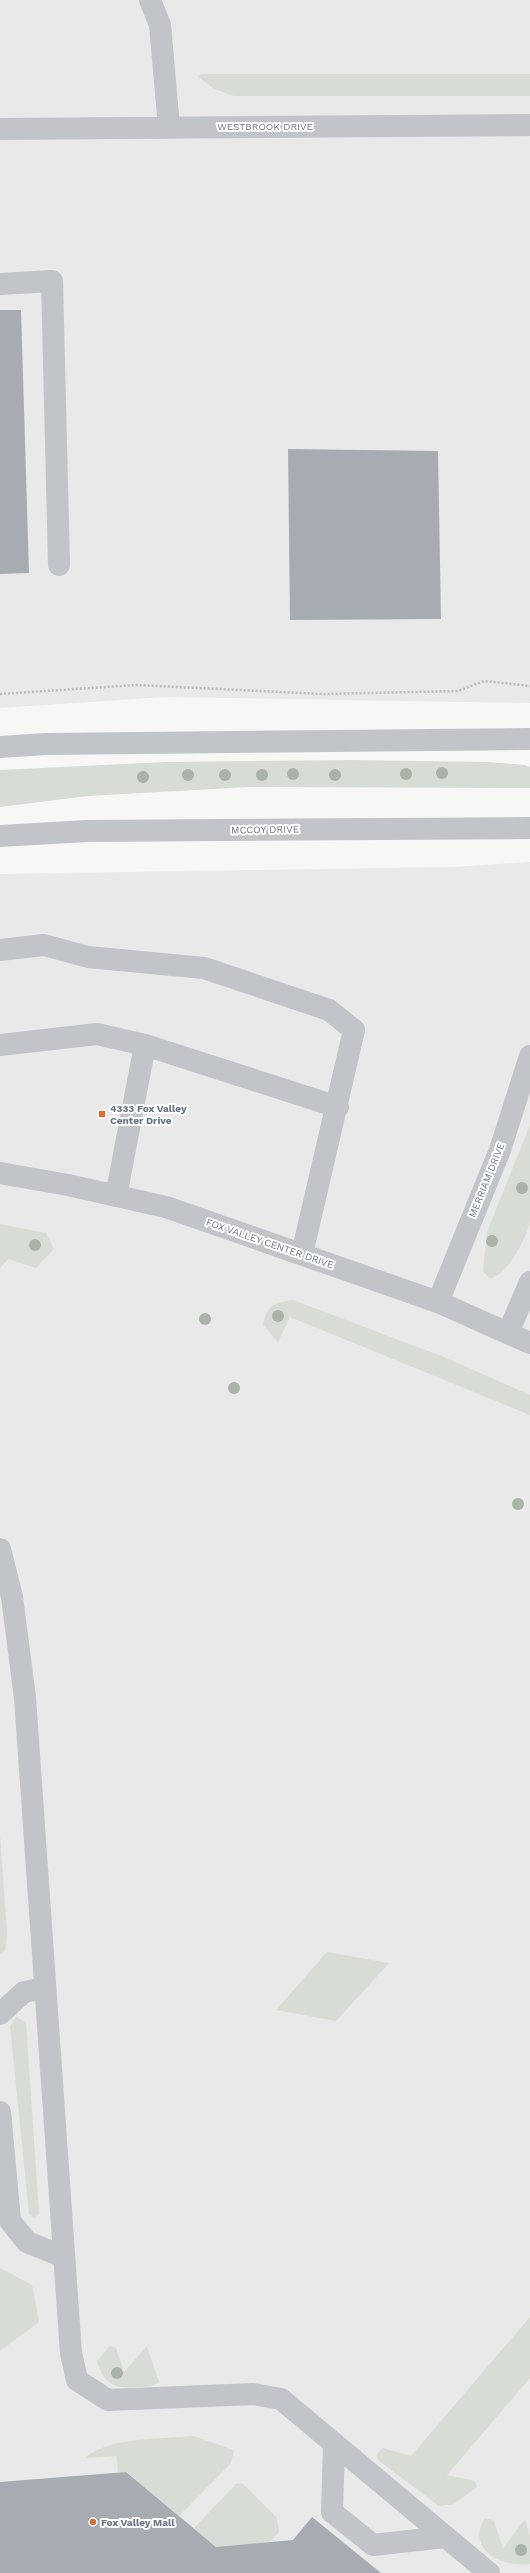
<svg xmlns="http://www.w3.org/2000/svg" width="530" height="2573" viewBox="0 0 530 2573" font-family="'Work Sans',sans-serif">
<rect width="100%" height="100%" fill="#f7f8f5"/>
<path fill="#e8e9e8" d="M 0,0 L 530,0 L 530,703 L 165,697 L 0,708 Z
M 530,862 L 530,2573 L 0,2573 L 0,874 L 454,867 Z"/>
<path fill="#d7dcd5" d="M 204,74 L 530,74 L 530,96 L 234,96 L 214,89 L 197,76 Z
M 350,760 L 489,762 L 525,765 L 530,767 L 530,788 L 249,787 L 88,796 L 0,807 L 0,770 L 165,762 Z
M 530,1125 C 530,1156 530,1189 530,1221 C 528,1236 506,1278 489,1278 L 483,1271 L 487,1232 Z
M 0,1224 L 46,1233 L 54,1249 L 36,1268 L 8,1259 L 0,1268 Z
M 293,1300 L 444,1357 L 530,1395 L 530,1415 L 290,1317 L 278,1342 L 263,1325 C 267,1305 273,1303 293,1300 Z
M 0,1835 L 7,1933 L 5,1951 L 0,1954 Z
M 327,1952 L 389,1963 L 336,2021 L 276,2010 Z
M 16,2017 L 26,2022 L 39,2214 L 34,2219 L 29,2214 L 10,2026 Z
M 0,2268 L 32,2285 L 39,2322 L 0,2351 Z
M 530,2317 L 530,2378 L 447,2475 L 475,2481 L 477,2487 L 454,2504 L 439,2506 L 378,2460 L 377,2454 L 383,2448 L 411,2456 Z
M 110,2346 L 116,2348 L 124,2372 L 147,2346 L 159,2382 C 152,2387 146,2387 138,2387 C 115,2389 104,2385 97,2361 Z
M 193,2436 L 234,2450 L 231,2463 L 179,2516 L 127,2472 L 118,2472 L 117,2456 L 85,2458 C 108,2437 162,2439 193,2436 Z
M 242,2483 L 277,2518 L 279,2532 L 270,2542 L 216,2547 L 194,2528 L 236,2484 Z
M 485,2518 L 494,2521 L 503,2549 L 525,2519 L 530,2537 L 530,2564 C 503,2568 465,2550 485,2518 Z"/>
<path fill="#a6acb2" d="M 0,310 L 21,310 L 29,573 L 0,574 Z
M 288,449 L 438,451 L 441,619 L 290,620 Z
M 126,2472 L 216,2547 L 293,2540 L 312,2517 L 381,2573 L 0,2573 L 0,2482 Z"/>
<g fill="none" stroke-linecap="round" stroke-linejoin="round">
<path stroke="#b9bbbe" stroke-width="2.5" stroke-dasharray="2 2" stroke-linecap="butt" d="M 0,694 L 136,685 L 323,694 L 458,691 L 484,681 L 530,686"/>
<path stroke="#c1c4c8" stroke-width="22" d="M 150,0 L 160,25 L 169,127
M 0,129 L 530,125
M 0,284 L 52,281 L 59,565
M 0,747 L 46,744 L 530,739
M 0,836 L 87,831 L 530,828
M 0,950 L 44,945 L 88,957 L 204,968 L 329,1010 L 354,1030 L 302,1254
M 0,1045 L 97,1034 L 145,1045 L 116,1196
M 145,1045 L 338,1107
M 0,1173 L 68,1185 L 166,1207 L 438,1302 L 530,1343
M 438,1302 L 500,1150 L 530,1056
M 508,1333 L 530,1282
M 0,1549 L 12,1597 L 25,1698 L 71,2353 L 77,2380 L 108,2400 L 253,2394 L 281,2399 L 489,2573
M 0,2014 L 24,1992 L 45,1988
M 0,2112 L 10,2221 L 27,2242 L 64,2257
M 334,2444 L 332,2512 L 373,2545 L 445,2537"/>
</g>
<g fill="#a9b3a7">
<circle cx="442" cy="773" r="6"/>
<circle cx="293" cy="774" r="6"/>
<circle cx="406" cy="774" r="6"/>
<circle cx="188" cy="775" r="6"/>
<circle cx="225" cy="775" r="6"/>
<circle cx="262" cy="775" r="6"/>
<circle cx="335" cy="775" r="6"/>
<circle cx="143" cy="777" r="6"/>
<circle cx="522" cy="1188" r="6"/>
<circle cx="492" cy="1241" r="6"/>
<circle cx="35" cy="1245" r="6"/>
<circle cx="278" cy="1316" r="6"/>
<circle cx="205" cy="1319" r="6"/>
<circle cx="234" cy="1388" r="6"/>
<circle cx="518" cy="1504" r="6"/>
<circle cx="117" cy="2373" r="6"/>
<circle cx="521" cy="2550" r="6"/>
</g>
<g fill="#d2723b" stroke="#fff" stroke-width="1.5">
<rect x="98" y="1110" width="8" height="8" rx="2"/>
<circle cx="93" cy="2522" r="4"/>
</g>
<g text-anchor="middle" stroke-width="4" stroke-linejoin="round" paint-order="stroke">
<g font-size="10" fill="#6a7583" stroke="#fff">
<text x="265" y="130">WESTBROOK DRIVE</text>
<text transform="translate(265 829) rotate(-1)" y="4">MCCOY DRIVE</text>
<text transform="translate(486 1180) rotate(-68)" y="4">MERRIAM DRIVE</text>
<text transform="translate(270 1243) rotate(19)" y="4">FOX VALLEY CENTER DRIVE</text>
</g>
<g font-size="10" font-weight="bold" fill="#6a7583" stroke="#fff" text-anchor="start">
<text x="110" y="1112">4333 Fox Valley<tspan x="110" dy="12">Center Drive</tspan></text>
<text x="101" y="2526">Fox Valley Mall</text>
</g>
</g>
</svg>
